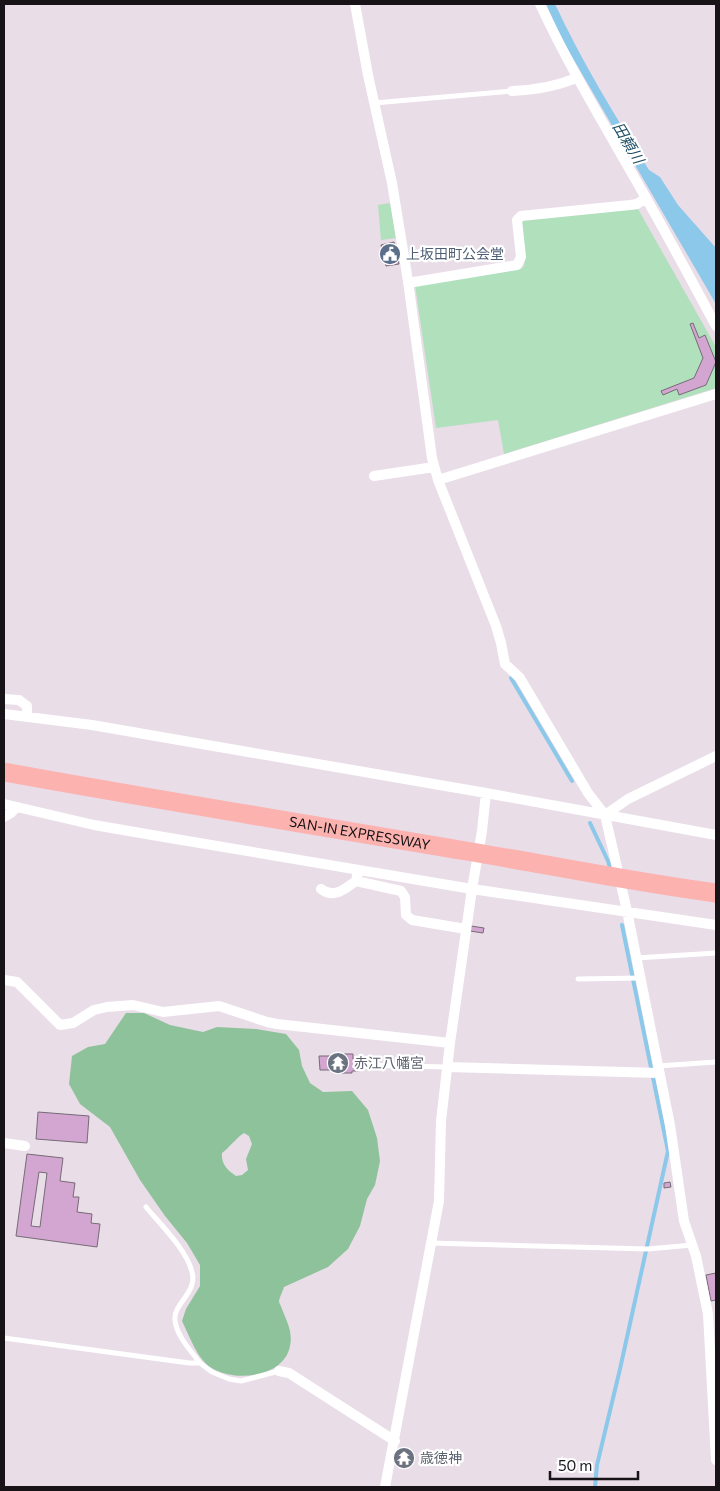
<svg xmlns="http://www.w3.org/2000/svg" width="720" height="1491" viewBox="0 0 720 1491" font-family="Commissioner,'Noto Sans JP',sans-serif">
<rect width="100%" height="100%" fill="#e9dde8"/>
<path fill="#b0e0bc" d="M 390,203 L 396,238 L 381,240 L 378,205 Z
M 638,209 L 716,347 L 716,388 L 504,454 L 498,420 L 436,428 L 415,285 L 521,269 L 524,266 L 525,260 L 520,224 L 525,219 Z"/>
<path fill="#8ec29b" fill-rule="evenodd" d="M 126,1013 L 144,1013 L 170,1025 L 203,1032 L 217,1027 L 256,1029 L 286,1034 L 299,1050 L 302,1066 L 310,1083 L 323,1092 L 352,1091 L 368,1110 L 377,1138 L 380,1161 L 375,1185 L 367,1199 L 360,1226 L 348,1249 L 328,1267 L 284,1287 C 283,1291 279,1298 279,1302 C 279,1302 282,1308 282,1309 C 287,1322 293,1332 290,1346 C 284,1378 233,1383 210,1367 C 197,1358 189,1335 182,1321 L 186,1309 L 200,1286 L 200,1265 L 187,1243 L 165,1216 L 140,1180 L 110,1127 L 80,1104 L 69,1084 L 72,1056 L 88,1047 L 105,1044 ZM 244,1133 L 249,1136 L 252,1144 L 246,1159 L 248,1170 L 242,1175 L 236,1176 C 227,1170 221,1164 222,1153 C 230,1147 235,1139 244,1133 Z"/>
<path fill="#8cc8ea" d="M 546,4 L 555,4 C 582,62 615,116 649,170 L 660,177 L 678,205 L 716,248 L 716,304 L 564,43 Z"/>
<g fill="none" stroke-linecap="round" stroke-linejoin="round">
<path stroke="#8cc8ea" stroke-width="4" d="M 511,678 L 572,781
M 590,823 L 608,861 L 611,871
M 595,1487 L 597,1465 L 620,1369 L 668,1151 L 622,925"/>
</g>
<path fill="#d2a6d1" stroke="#766b76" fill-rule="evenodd" d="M 394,242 L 399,264 L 386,266 L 381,245 Z
M 693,323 L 699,338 L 705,335 L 716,362 L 706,385 L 679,395 L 677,389 L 663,395 L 661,391 L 694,378 L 703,358 L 690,324 Z
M 471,926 L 484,928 L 483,933 L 470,931 Z
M 340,1054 L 353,1054 L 353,1059 L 357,1059 L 358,1071 L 352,1071 L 352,1073 L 341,1073 L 341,1066 L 334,1066 L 334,1070 L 320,1070 L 319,1056 L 336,1056 L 336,1061 L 340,1061 Z
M 38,1112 L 89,1116 L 87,1143 L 36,1139 Z
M 27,1154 L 63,1158 L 60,1181 L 75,1183 L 73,1197 L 79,1197 L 77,1212 L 92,1214 L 91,1223 L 100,1224 L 97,1247 L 16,1236 ZM 39,1172 L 47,1173 L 40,1227 L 31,1226 Z
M 670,1182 L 671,1187 L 664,1188 L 664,1183 Z
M 716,1273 L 716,1300 L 711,1301 L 706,1275 Z
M 398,1453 L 410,1456 L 409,1462 L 397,1460 Z"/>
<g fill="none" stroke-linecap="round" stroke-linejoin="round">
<path stroke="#fff" stroke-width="5" d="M 374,103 L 512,91
M 636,958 L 716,953
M 578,979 L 640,978
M 359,1065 L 448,1067
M 658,1066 L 716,1062
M 146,1207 C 160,1224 187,1250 192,1272 C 198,1292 173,1304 175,1320 C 176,1335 191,1351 200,1363
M 431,1243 L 648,1249 L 692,1245
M 4,1338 L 189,1363 L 200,1363 L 212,1372 L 229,1379 L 241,1381 L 279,1371"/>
<path stroke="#fff" stroke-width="10" d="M 355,4 L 368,75 L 392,183 L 408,281 L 432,458 L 438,480 L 496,626 L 501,643 L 505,664 L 520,678 L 588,793 L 605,815 L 627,911 L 670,1125 L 684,1221 L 696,1256 L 708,1314 L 716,1460
M 540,4 C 571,71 610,134 646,198 C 670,240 693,283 716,326
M 512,91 C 535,90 555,87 576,78
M 408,283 L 517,265 L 521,257 L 517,220 L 521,216 L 630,205 L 637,204 L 646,198
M 374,476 L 434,467
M 438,480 L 716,394
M 4,699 L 19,700 L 27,706 L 27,716
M 4,714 L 92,725 L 486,793 L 716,835
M 4,804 L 94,825 L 152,835 L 472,889 L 716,925
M 605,815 L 628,799 L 716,756
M 4,817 L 11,813 L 16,807
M 358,870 L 356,881 L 401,891 L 405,897 L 406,915 L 412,920 L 466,929
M 321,889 C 334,899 345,889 356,881
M 4,980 L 17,982 L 60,1025 L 73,1023 L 94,1010 L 107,1007 L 133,1005 L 163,1012 L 219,1006 L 267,1022 L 277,1024 L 450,1043
M 448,1067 L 659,1073
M 4,1143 L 25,1146
M 279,1371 L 289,1373 L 395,1441
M 385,1487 L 439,1201 L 441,1121 L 450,1043 L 472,889 L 482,831 L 486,793"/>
<path stroke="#fcb2af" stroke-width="19" id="s1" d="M 4,772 C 158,800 312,825 466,851 C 550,865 632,882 716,893"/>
</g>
<defs>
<g id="civic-disc" transform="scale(1.125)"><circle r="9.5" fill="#5c6f8a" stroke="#fff"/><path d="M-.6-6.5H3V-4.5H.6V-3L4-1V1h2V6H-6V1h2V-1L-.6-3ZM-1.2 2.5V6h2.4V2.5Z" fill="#fff"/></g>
<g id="temple-disc" transform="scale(1.125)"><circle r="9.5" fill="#6b7280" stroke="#fff"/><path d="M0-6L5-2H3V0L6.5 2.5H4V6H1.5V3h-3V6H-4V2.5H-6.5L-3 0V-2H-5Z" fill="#fff"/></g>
</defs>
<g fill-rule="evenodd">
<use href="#civic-disc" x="390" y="254"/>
<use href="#temple-disc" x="338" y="1063"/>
<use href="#temple-disc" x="404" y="1458"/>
</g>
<g text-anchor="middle" stroke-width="4.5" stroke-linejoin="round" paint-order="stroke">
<g font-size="14" fill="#4e5e75" stroke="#fff" text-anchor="start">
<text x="406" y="259">上坂田町公会堂</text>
</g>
<g font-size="14" fill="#181317" stroke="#fff">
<text dy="5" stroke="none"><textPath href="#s1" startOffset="361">SAN-IN EXPRESSWAY</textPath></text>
</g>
<g font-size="14" fill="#5b616d" stroke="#fff" text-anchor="start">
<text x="354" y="1068">赤江八幡宮</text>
<text x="420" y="1463">歳徳神</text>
</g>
<g font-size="15" font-style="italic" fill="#1f4f66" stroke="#fff">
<text transform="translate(628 143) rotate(59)" y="5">田頼川</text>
</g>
</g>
<rect width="720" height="1491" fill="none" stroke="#181317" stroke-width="10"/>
<path d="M550 1471v8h88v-8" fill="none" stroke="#181317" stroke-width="2.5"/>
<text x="558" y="1471" font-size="15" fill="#181317" stroke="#ffffff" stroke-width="4" paint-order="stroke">50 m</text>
</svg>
